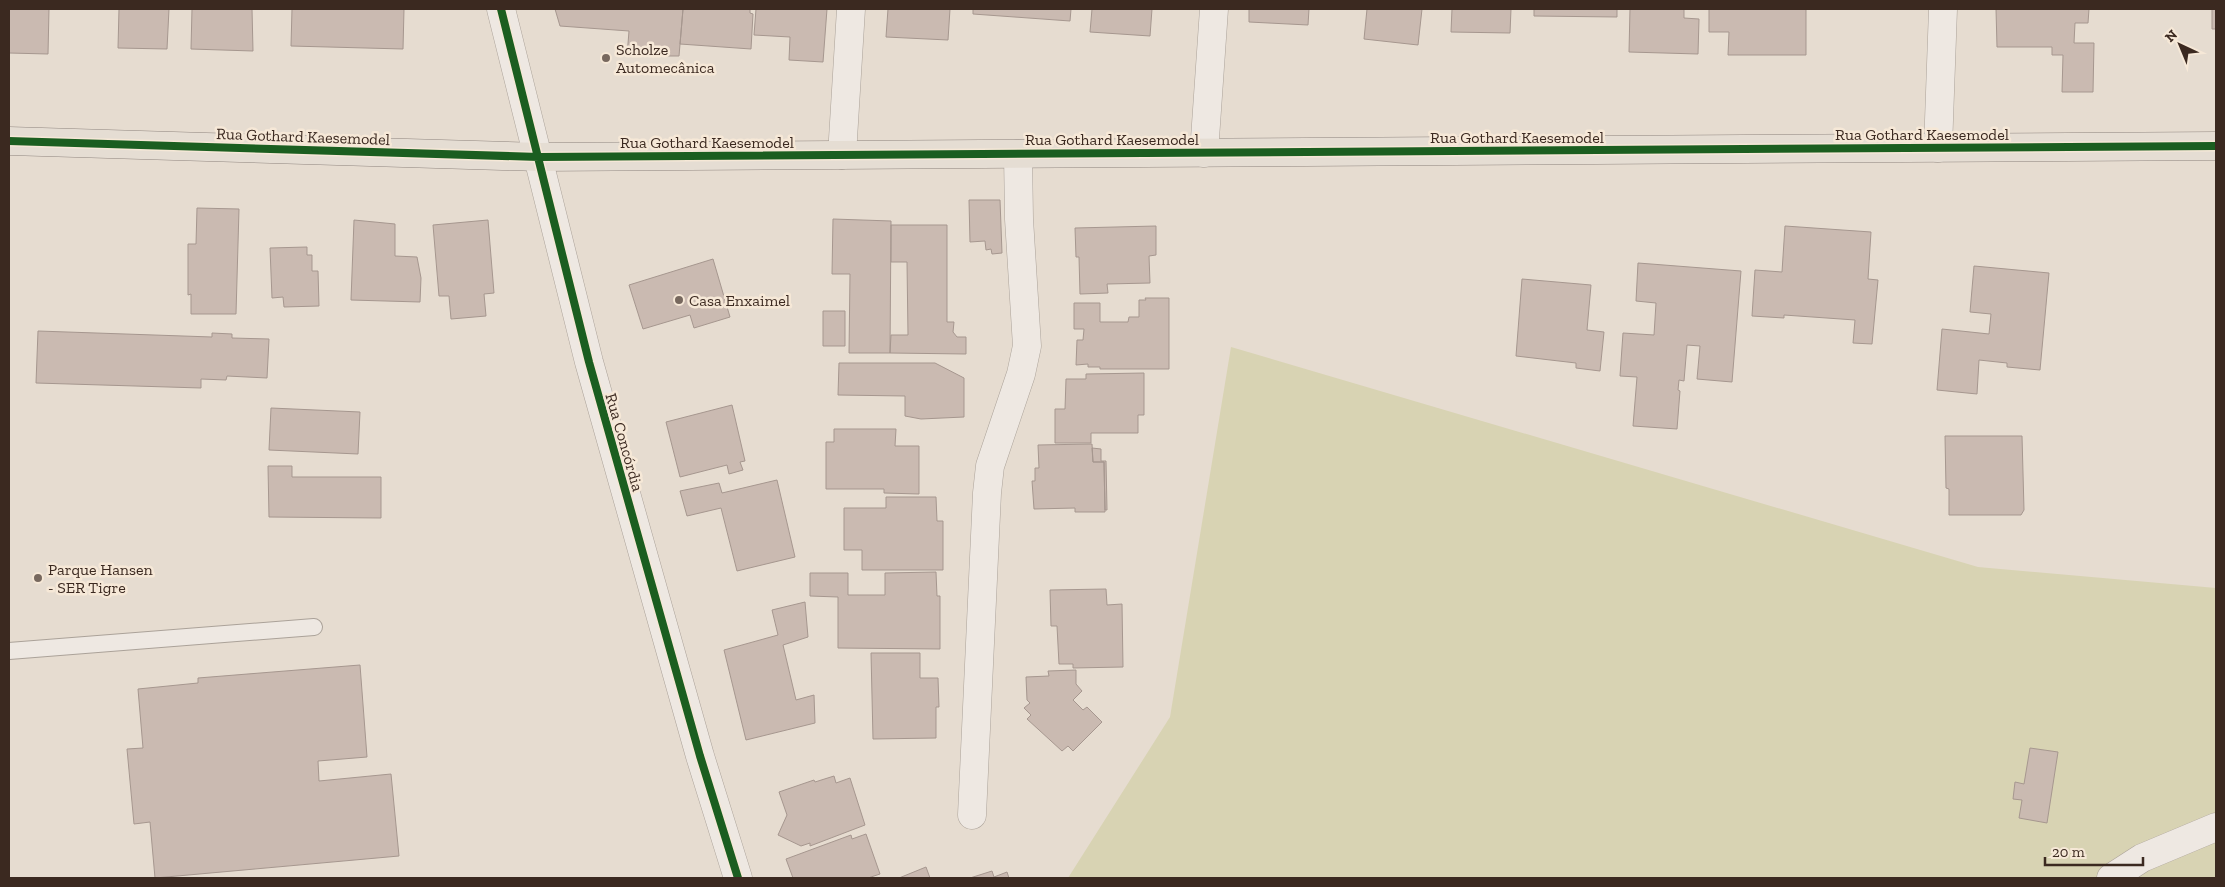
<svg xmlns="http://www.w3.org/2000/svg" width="2225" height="887" viewBox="0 0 2225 887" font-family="'Zilla Slab',serif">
<rect width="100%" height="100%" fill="#e6dcd0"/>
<path fill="#d8d3b3" d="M 1231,347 L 1978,567 L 2216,588 L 2216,878 L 1068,878 L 1170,717 Z"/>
<path fill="#cabab1" stroke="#a6978f" d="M 9,9 L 49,9 L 48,54 L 9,53 Z
M 119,9 L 169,9 L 167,49 L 118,48 Z
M 192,9 L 252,9 L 253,51 L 191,49 Z
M 292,9 L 404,9 L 403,49 L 291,46 Z
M 555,9 L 683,9 L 679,56 L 627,56 L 629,31 L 560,26 Z
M 683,9 L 750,9 L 750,13 L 753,14 L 751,49 L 680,44 Z
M 756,9 L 827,9 L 823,62 L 789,60 L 790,37 L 754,35 Z
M 888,9 L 950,9 L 948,40 L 886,37 Z
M 973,9 L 1071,9 L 1070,21 L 973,14 Z
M 1092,9 L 1152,9 L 1150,36 L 1090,32 Z
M 1249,9 L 1309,9 L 1308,25 L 1249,22 Z
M 1367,9 L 1422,9 L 1418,45 L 1364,39 Z
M 1452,9 L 1511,9 L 1510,33 L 1451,32 Z
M 1534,9 L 1617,9 L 1617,17 L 1534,16 Z
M 1630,9 L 1684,9 L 1684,18 L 1699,19 L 1698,54 L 1629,52 Z
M 1709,9 L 1806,9 L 1806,55 L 1728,55 L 1729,32 L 1709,32 Z
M 1996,9 L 2089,9 L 2088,23 L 2075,23 L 2074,43 L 2094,43 L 2093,92 L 2062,92 L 2063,55 L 2052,55 L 2052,47 L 1997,47 Z
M 2212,9 L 2216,9 L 2216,29 L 2212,29 Z
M 969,200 L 1000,200 L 1002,253 L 992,254 L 991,249 L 986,250 L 985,241 L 970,242 Z
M 197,208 L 239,209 L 236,314 L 191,314 L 191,294 L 188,295 L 188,244 L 196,244 Z
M 833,219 L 891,221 L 890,353 L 849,353 L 850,274 L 832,274 Z
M 354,220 L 395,224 L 395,256 L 417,257 L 421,278 L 420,302 L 351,300 Z
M 488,220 L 494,293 L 484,294 L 486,316 L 451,319 L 449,296 L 439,296 L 433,225 Z
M 891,225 L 947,225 L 947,322 L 954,322 L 953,332 L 957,337 L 966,337 L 966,354 L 890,353 L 891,335 L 908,335 L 907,262 L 891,262 Z
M 1156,226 L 1156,255 L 1149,256 L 1150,283 L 1107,284 L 1108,293 L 1080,294 L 1079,257 L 1076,257 L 1075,228 Z
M 1785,226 L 1871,232 L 1868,279 L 1878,280 L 1872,344 L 1853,343 L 1855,320 L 1784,315 L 1784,318 L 1752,316 L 1755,270 L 1782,272 Z
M 307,247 L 307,255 L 312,255 L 312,271 L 318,271 L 319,306 L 284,307 L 283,297 L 272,298 L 270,248 Z
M 713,259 L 730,317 L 694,328 L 690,315 L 643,329 L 629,285 Z
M 1638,263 L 1741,271 L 1732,382 L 1697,379 L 1700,346 L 1687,345 L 1684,381 L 1679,380 L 1678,390 L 1680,391 L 1677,429 L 1633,426 L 1637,377 L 1620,376 L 1623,333 L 1654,335 L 1656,303 L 1636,301 Z
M 1974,266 L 2049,273 L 2040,370 L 2007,367 L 2007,363 L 1979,360 L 1977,394 L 1937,390 L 1942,329 L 1989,334 L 1991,314 L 1970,312 Z
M 1522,279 L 1591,285 L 1587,330 L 1604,332 L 1600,371 L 1576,368 L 1576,363 L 1516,356 Z
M 1145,298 L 1169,298 L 1169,369 L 1100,369 L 1100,367 L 1088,367 L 1088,364 L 1076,365 L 1077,340 L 1083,340 L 1084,329 L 1074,329 L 1074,303 L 1100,303 L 1100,322 L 1128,322 L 1129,317 L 1139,317 L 1139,300 L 1146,300 Z
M 823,311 L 845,311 L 845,346 L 823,346 Z
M 38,331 L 212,337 L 212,333 L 232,334 L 232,338 L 269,339 L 267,378 L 227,376 L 226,380 L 201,379 L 201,388 L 36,383 Z
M 839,363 L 935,363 L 964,378 L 964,417 L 921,419 L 905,416 L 905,396 L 838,395 Z
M 1144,373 L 1144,415 L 1138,415 L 1138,433 L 1091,433 L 1091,443 L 1055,443 L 1055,409 L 1065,409 L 1066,379 L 1086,379 L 1086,374 Z
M 732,405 L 745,461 L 740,462 L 743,470 L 729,474 L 727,465 L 680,477 L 666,422 Z
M 271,408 L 360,412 L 358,454 L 269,450 Z
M 834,429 L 896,429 L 895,446 L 919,446 L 919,494 L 884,493 L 884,489 L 826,489 L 826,442 L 834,442 Z
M 1945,436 L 2022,436 L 2024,510 L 2021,515 L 1949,515 L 1949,489 L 1946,488 Z
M 1092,444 L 1093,462 L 1104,462 L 1105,512 L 1075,512 L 1075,508 L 1034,509 L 1032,481 L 1035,481 L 1035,468 L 1039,468 L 1038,445 Z
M 1092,448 L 1101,449 L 1101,461 L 1106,461 L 1107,510 L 1105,510 L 1104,462 L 1093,462 Z
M 268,466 L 292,466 L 292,477 L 381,477 L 381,518 L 269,517 Z
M 777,480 L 795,557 L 737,571 L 721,508 L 687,516 L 680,491 L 719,483 L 722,493 Z
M 886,497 L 936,497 L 937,521 L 943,521 L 943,570 L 862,570 L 862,550 L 844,550 L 844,508 L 886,508 Z
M 936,572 L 937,596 L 940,596 L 940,649 L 838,648 L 838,597 L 810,596 L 810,573 L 848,573 L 848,595 L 885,595 L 885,573 Z
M 1106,589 L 1107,605 L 1122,604 L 1123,667 L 1073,668 L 1073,664 L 1059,664 L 1057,626 L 1051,626 L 1050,590 Z
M 805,602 L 808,637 L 783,645 L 796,700 L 814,695 L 815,723 L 746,740 L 724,650 L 778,635 L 772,610 Z
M 871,653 L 920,653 L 920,678 L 938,678 L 939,707 L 936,707 L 936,738 L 873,739 Z
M 360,665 L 367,757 L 318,761 L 319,781 L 391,774 L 399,856 L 155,878 L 150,822 L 134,824 L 127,749 L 143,748 L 138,689 L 198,683 L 198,678 Z
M 1076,670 L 1076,684 L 1082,691 L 1073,700 L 1083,710 L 1087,707 L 1102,722 L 1073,751 L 1068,746 L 1062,751 L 1027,719 L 1031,715 L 1024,708 L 1030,703 L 1027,700 L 1026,677 L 1049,676 L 1048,671 Z
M 2030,748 L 2058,752 L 2047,823 L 2019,818 L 2022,800 L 2013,799 L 2015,782 L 2024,784 Z
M 834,776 L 836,783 L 850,778 L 865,825 L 810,846 L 810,843 L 801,846 L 778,835 L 787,815 L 779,792 L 814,780 L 815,782 Z
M 866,834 L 880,874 L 868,878 L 793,878 L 786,859 L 851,835 L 852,839 Z
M 926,867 L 930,878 L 899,878 Z
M 992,871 L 994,877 L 1007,872 L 1009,878 L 970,878 Z"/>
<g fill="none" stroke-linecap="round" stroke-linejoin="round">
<g stroke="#aba299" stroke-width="18">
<path id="service" d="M 9,651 L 314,627"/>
</g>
<g stroke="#aba299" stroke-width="29">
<path id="minor" d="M 1938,148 L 1943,9
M 1204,153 L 1214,9
M 842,155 L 851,9
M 972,815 L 987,493 L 990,466 L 1021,374 L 1027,346 L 1019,219 L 1018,154
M 2111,878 L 2142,858 L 2216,827"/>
</g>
<g stroke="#aba299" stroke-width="29">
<path id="tertiary" d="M 501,9 L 589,362 L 700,756 L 738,878"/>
</g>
<g stroke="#918780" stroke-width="29">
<path id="primary" d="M 9,141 L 539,157 L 2216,146"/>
</g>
<use href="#service" stroke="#eee8e2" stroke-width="16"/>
<use href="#minor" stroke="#eee8e2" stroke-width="28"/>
<use href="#tertiary" stroke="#eee8e2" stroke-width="28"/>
<use href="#primary" stroke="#e5ddd3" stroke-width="28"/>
<g stroke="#f6e8d7" stroke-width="11">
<path id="cycleway" d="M 501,9 L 589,362 L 700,756 L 738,878
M 9,141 L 539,157 L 2216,146"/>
</g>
<use href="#cycleway" stroke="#1b5e20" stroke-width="8"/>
</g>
<g fill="#77685e" stroke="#f6e8d7" stroke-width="2">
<circle cx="606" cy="58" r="5"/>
<circle cx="679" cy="300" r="5"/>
<circle cx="38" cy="578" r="5"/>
</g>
<g text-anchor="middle" stroke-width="5" stroke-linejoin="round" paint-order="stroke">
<g font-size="16" fill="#3b2920" stroke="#f6e8d7" text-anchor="start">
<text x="616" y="55">Scholze<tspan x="616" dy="18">Automecânica</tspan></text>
<text x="689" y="306">Casa Enxaimel</text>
<text x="48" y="575">Parque Hansen<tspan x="48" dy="18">- SER Tigre</tspan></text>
</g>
<g font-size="16" fill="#3b2920" stroke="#f6e8d7">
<text x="1922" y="140">Rua Gothard Kaesemodel</text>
<text transform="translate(303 136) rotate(2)" y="6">Rua Gothard Kaesemodel</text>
<text x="1517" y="143">Rua Gothard Kaesemodel</text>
<text x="1112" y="145">Rua Gothard Kaesemodel</text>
<text x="707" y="148">Rua Gothard Kaesemodel</text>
<text transform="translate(625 442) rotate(74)" y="6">Rua Concórdia</text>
</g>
</g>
<rect width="2225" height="887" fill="none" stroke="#3b2920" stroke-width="20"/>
<g transform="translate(2180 45) rotate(316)" stroke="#f6e8d7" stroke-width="4" paint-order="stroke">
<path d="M0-4L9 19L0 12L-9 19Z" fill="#3b2920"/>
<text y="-8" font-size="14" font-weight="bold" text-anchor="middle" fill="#3b2920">N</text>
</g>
<path d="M2045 857v8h98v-8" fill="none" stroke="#3b2920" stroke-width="2.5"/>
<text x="2052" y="857" font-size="15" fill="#3b2920" stroke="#f6e8d7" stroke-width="4" paint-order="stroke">20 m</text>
</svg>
